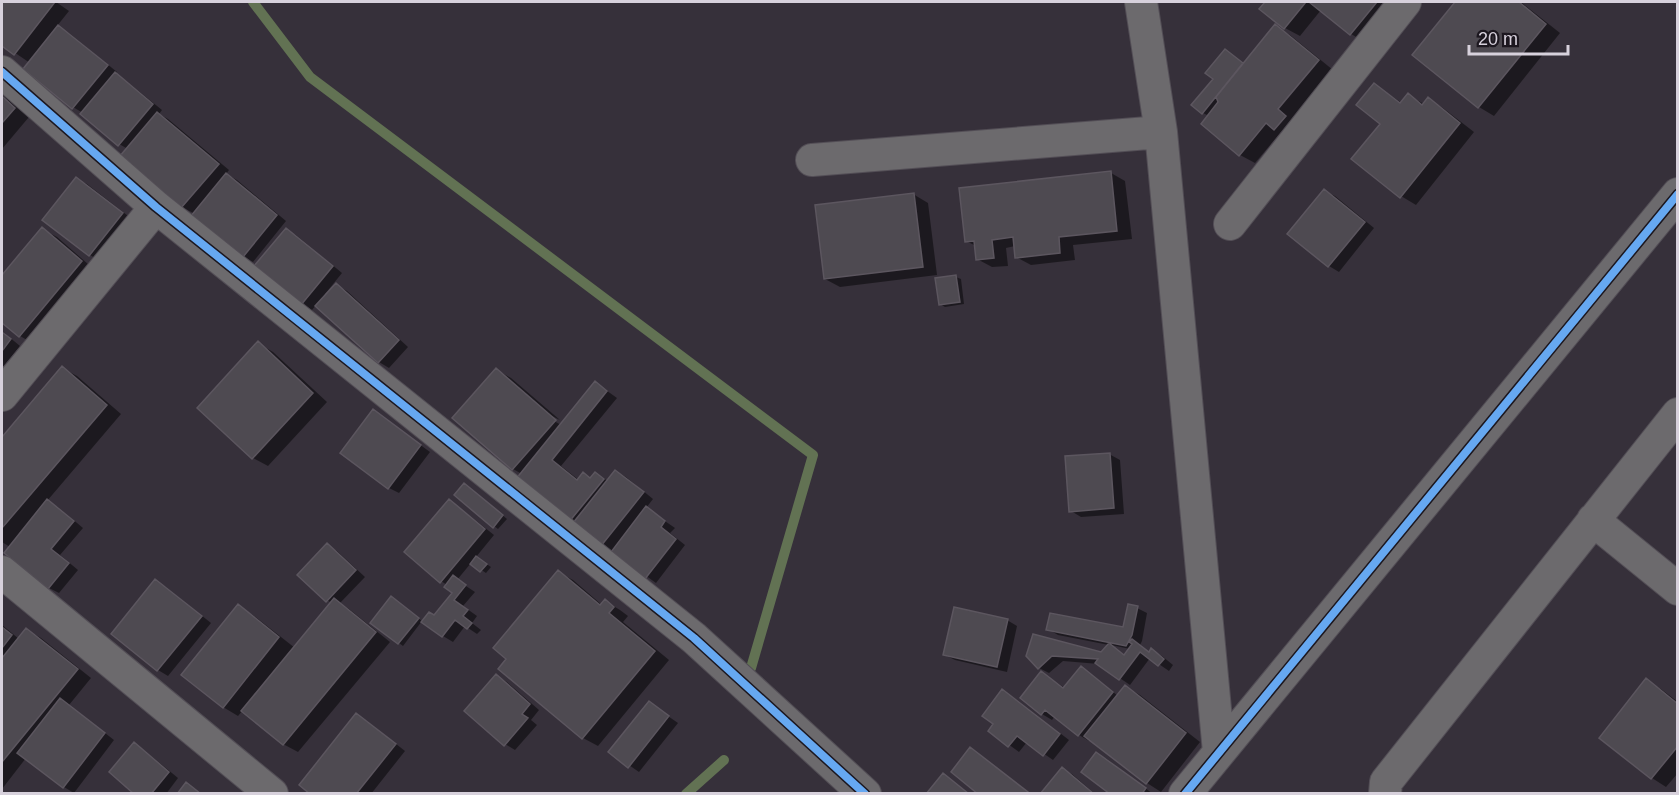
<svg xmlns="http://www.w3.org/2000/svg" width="1679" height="795" viewBox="0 0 1679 795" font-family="Arial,sans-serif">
<rect width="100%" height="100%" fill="#36303a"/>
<path fill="#0007" fill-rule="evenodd" d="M 2,2 L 56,2 L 69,11 L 57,26 L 69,33 L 117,72 L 115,74 L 125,80 L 162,110 L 159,114 L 168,119 L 229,170 L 226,174 L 237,180 L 286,221 L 253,262 L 243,256 L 195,214 L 182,207 L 122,156 L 128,149 L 119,144 L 83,113 L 73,107 L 30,63 L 2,44 Z
M 1267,2 L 1398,2 L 1365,42 L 1351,34 L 1321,10 L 1300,36 L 1285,28 L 1262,8 Z
M 1457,2 L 1521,2 L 1560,33 L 1494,116 L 1479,107 L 1414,54 Z
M 1275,26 L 1290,35 L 1333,70 L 1292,119 L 1300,125 L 1290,137 L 1281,132 L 1255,163 L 1240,155 L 1203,124 L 1209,116 L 1203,113 L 1215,79 L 1230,53 L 1244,65 Z
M 1375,85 L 1402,103 L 1408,95 L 1424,104 L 1429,99 L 1443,108 L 1474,132 L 1416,205 L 1401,196 L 1382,123 Z
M 2,93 L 29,117 L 2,149 Z
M 1111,173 L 1125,181 L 1132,239 L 1073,245 L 1075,260 L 1031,265 L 1016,257 L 1015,246 L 1006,248 L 1008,266 L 992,267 L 977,259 L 976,246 L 966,241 Z
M 76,179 L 87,184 L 132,219 L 100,261 L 90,255 L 44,220 Z
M 1325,191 L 1335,196 L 1374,228 L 1339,272 L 1329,266 L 1289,234 Z
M 913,194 L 928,203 L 937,275 L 840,287 L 825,279 Z
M 42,229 L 57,237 L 96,271 L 34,344 L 20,336 L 2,321 L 2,278 Z
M 286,230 L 296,235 L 342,273 L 325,294 L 327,296 L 337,285 L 347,291 L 408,347 L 389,368 L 379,362 L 316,305 L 312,310 L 302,304 Z
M 956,277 L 961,279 L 964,304 L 945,307 L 940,304 Z
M 2,331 L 20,346 L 2,368 Z
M 258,343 L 273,352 L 327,402 L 268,466 L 253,458 L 199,408 Z
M 62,368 L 77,376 L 121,414 L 47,501 L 58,507 L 83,528 L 60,555 L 78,570 L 59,593 L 49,588 L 10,547 L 2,542 L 2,439 Z
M 497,370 L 511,378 L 560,420 L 550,415 L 549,418 L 561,425 L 596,383 L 617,398 L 561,466 L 579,480 L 584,474 L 592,479 L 596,474 L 608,481 L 616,471 L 626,477 L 653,499 L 646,508 L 675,528 L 670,533 L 685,545 L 656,583 L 570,521 L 522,474 L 513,469 L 454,418 Z
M 374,411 L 430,452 L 399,493 L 389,488 Z
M 1109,454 L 1120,460 L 1124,514 L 1081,517 L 1071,511 Z
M 469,487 L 507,519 L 498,529 L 494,526 Z
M 449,501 L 459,507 L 494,535 L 476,557 L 491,567 L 486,573 L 471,563 L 457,580 L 475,592 L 463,606 L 477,616 L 472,623 L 481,630 L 477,634 L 465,626 L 453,642 L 443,636 L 435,617 L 454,593 L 447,585 L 441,581 Z
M 327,545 L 337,551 L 365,577 L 340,603 L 349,609 L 390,642 L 298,752 L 283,744 L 243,710 L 238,716 L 223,707 L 238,606 L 253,615 L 295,648 L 332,603 L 327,600 Z
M 558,572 L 573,580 L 602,605 L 605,601 L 620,610 L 628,616 L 623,622 L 669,660 L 598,746 L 583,738 Z
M 156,581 L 166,587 L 211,623 L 168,676 L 158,670 L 114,634 Z
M 396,601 L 422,621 L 403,646 L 399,643 Z
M 1137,608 L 1147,613 L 1142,641 L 1140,645 L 1150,653 L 1152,650 L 1162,656 L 1173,665 L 1169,671 L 1150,658 L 1130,685 L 1099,664 L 1063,661 L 1049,673 L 1039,668 L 1028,655 L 1102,654 L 1109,645 L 1058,635 L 1048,629 L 1124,629 ZM 1111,645 L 1130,649 L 1126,656 Z
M 1007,620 L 1017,626 L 1007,672 L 955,660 L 945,655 Z
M 2,625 L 19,639 L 27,630 L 41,638 L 91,678 L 69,705 L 114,740 L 74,793 L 64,787 L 26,758 L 2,789 Z
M 1042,673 L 1065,688 L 1091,674 L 1118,696 L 1126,687 L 1140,695 L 1200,742 L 1161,792 L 1147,783 L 1090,739 L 1089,741 L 1079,735 L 1055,716 L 1052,720 L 1042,714 L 1022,698 Z
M 497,676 L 507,682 L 539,710 L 531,720 L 537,725 L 515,750 L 505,744 Z
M 1646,680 L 1661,689 L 1678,702 L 1678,773 L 1666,787 L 1652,778 L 1601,738 Z
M 1003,691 L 1013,697 L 1069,740 L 1053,760 L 1027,742 L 1019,752 L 990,731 L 996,724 Z
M 649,703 L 678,723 L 639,772 L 610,752 Z
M 357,715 L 367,721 L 405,751 L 371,794 L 313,794 Z
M 134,744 L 144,750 L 178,778 L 166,794 L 137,794 Z
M 1097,754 L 1107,759 L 1153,794 L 1112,794 Z
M 1062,769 L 1072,774 L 1095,794 L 1042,794 Z"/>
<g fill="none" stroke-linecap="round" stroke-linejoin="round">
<path stroke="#627253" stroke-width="10" d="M 253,2 L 310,77 L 813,455 L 751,668
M 686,794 L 724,760"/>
</g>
<path fill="#4e4a51" stroke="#5c565f" stroke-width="1.5" d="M 2,2 L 55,2 L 14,55 L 2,46 Z
M 1265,2 L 1306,2 L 1284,29 L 1259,9 Z
M 1309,2 L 1377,2 L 1350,35 Z
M 1455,2 L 1519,2 L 1546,24 L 1478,108 L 1412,55 Z
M 1275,24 L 1319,60 L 1278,109 L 1286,116 L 1274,130 L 1266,123 L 1239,156 L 1201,124 L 1218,102 L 1216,97 Z
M 58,25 L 108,65 L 72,109 L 23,69 Z
M 1225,49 L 1243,63 L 1202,114 L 1191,105 L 1213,79 L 1205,73 Z
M 115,72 L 153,104 L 118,146 L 80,114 Z
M 1374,83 L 1400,103 L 1408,93 L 1422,105 L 1428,97 L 1460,123 L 1400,198 L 1351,159 L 1380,124 L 1356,105 Z
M 2,96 L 15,108 L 2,123 Z
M 157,112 L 219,164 L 181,208 L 120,156 Z
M 1111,171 L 1117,231 L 1059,237 L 1060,253 L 1015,258 L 1013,237 L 992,240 L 994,258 L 976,260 L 974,241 L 965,242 L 959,188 Z
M 226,173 L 277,215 L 243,257 L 191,216 Z
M 76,177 L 123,213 L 89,256 L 42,220 Z
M 1324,189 L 1365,222 L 1328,267 L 1287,234 Z
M 914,193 L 923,267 L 824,279 L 815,205 Z
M 42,227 L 82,261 L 19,337 L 2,323 L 2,275 Z
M 286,228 L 333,266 L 301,305 L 254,266 Z
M 956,275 L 960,302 L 939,305 L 935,278 Z
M 336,283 L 399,340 L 378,363 L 315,306 Z
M 2,332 L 11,339 L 2,351 Z
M 258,341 L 313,393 L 252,459 L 197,408 Z
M 62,366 L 107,405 L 2,528 L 2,437 Z
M 496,368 L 556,420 L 512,470 L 452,418 Z
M 595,381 L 607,391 L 552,460 L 577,480 L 583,472 L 590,478 L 595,472 L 604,479 L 569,522 L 516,479 Z
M 373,409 L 421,445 L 388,489 L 340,453 Z
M 1110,453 L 1114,508 L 1069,512 L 1065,456 Z
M 615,470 L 644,492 L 601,546 L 573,523 Z
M 464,483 L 503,515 L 493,528 L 454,495 Z
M 47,499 L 74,521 L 51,549 L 69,563 L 48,589 L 4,553 Z
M 449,499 L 485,529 L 440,583 L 404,552 Z
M 646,506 L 665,521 L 661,527 L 676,539 L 645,579 L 611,552 Z
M 327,543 L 356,570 L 326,602 L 297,575 Z
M 476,556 L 487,564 L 480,572 L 470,564 Z
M 558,570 L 600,605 L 605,599 L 614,607 L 609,613 L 655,651 L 582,739 L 498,669 L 506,659 L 493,648 Z
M 453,575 L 466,585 L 454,600 L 468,610 L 463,616 L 472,623 L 467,629 L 455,620 L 442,637 L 421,622 L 429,612 L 434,615 L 452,593 L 444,587 Z
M 155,579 L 202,616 L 157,671 L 111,634 Z
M 391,596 L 419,618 L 398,644 L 370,623 Z
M 334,598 L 376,632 L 283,745 L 241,711 Z
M 238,604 L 279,637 L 223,708 L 181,675 Z
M 1128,604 L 1138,606 L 1132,635 L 1126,646 L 1046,630 L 1050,613 L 1123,627 Z
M 954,607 L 1008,619 L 997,667 L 943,655 Z
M 2,627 L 12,635 L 2,648 Z
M 26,628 L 78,669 L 2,762 L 2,658 Z
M 1033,634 L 1101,652 L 1109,643 L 1124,655 L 1132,644 L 1129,642 L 1132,639 L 1149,652 L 1151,648 L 1164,659 L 1158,666 L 1140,652 L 1119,680 L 1095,663 L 1098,659 L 1052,656 L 1038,669 L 1026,656 Z
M 1081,666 L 1113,692 L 1078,736 L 1045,710 L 1041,715 L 1020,698 L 1041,671 L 1063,688 Z
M 496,674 L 530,704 L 522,714 L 528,718 L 504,746 L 464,711 Z
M 1646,678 L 1678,704 L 1678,746 L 1651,779 L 1599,738 Z
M 1125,685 L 1186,733 L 1146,784 L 1084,736 Z
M 1002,689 L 1060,734 L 1043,756 L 1017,736 L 1008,747 L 988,731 L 993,724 L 982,716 Z
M 60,698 L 105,733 L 63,788 L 17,753 Z
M 649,701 L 669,716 L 628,768 L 608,752 Z
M 356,713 L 396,744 L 356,794 L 310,794 L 299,785 Z
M 134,742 L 169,772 L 151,794 L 134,794 L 109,772 Z
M 970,747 L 1028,792 L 1027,794 L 978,794 L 951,772 Z
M 1096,752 L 1146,788 L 1142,794 L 1110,794 L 1081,772 Z
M 1062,767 L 1094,794 L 1040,794 Z
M 943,773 L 969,794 L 926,794 Z
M 186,782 L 201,794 L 177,794 Z"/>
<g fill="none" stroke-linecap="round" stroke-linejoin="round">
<g stroke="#534e56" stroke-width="34">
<path id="minor" d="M 1141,2 L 1161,132 L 1219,752
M 2,72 L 156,207 L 694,638 L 865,794
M 812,160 L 1161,132
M 1230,224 L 1405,2
M 2,395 L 156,207
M 1593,520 L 1678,589
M 2,572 L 272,794
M 1185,794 L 1678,194
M 1385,794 L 1386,782 L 1678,414"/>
</g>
<use href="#minor" stroke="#6c6a6d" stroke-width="32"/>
<g stroke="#1c171f" stroke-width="11">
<path id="cycleway" d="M 2,72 L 156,207 L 694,638 L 865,794
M 1185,794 L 1678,194"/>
</g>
<use href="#cycleway" stroke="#66a8f1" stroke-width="8"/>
</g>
<rect width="1679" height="795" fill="none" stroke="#d7d1dc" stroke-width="6"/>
<path d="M1469 45v9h99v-9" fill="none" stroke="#d7d1dc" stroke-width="3"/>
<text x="1478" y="45" font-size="18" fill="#d7d1dc" stroke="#1c171f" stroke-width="4.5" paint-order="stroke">20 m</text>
</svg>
